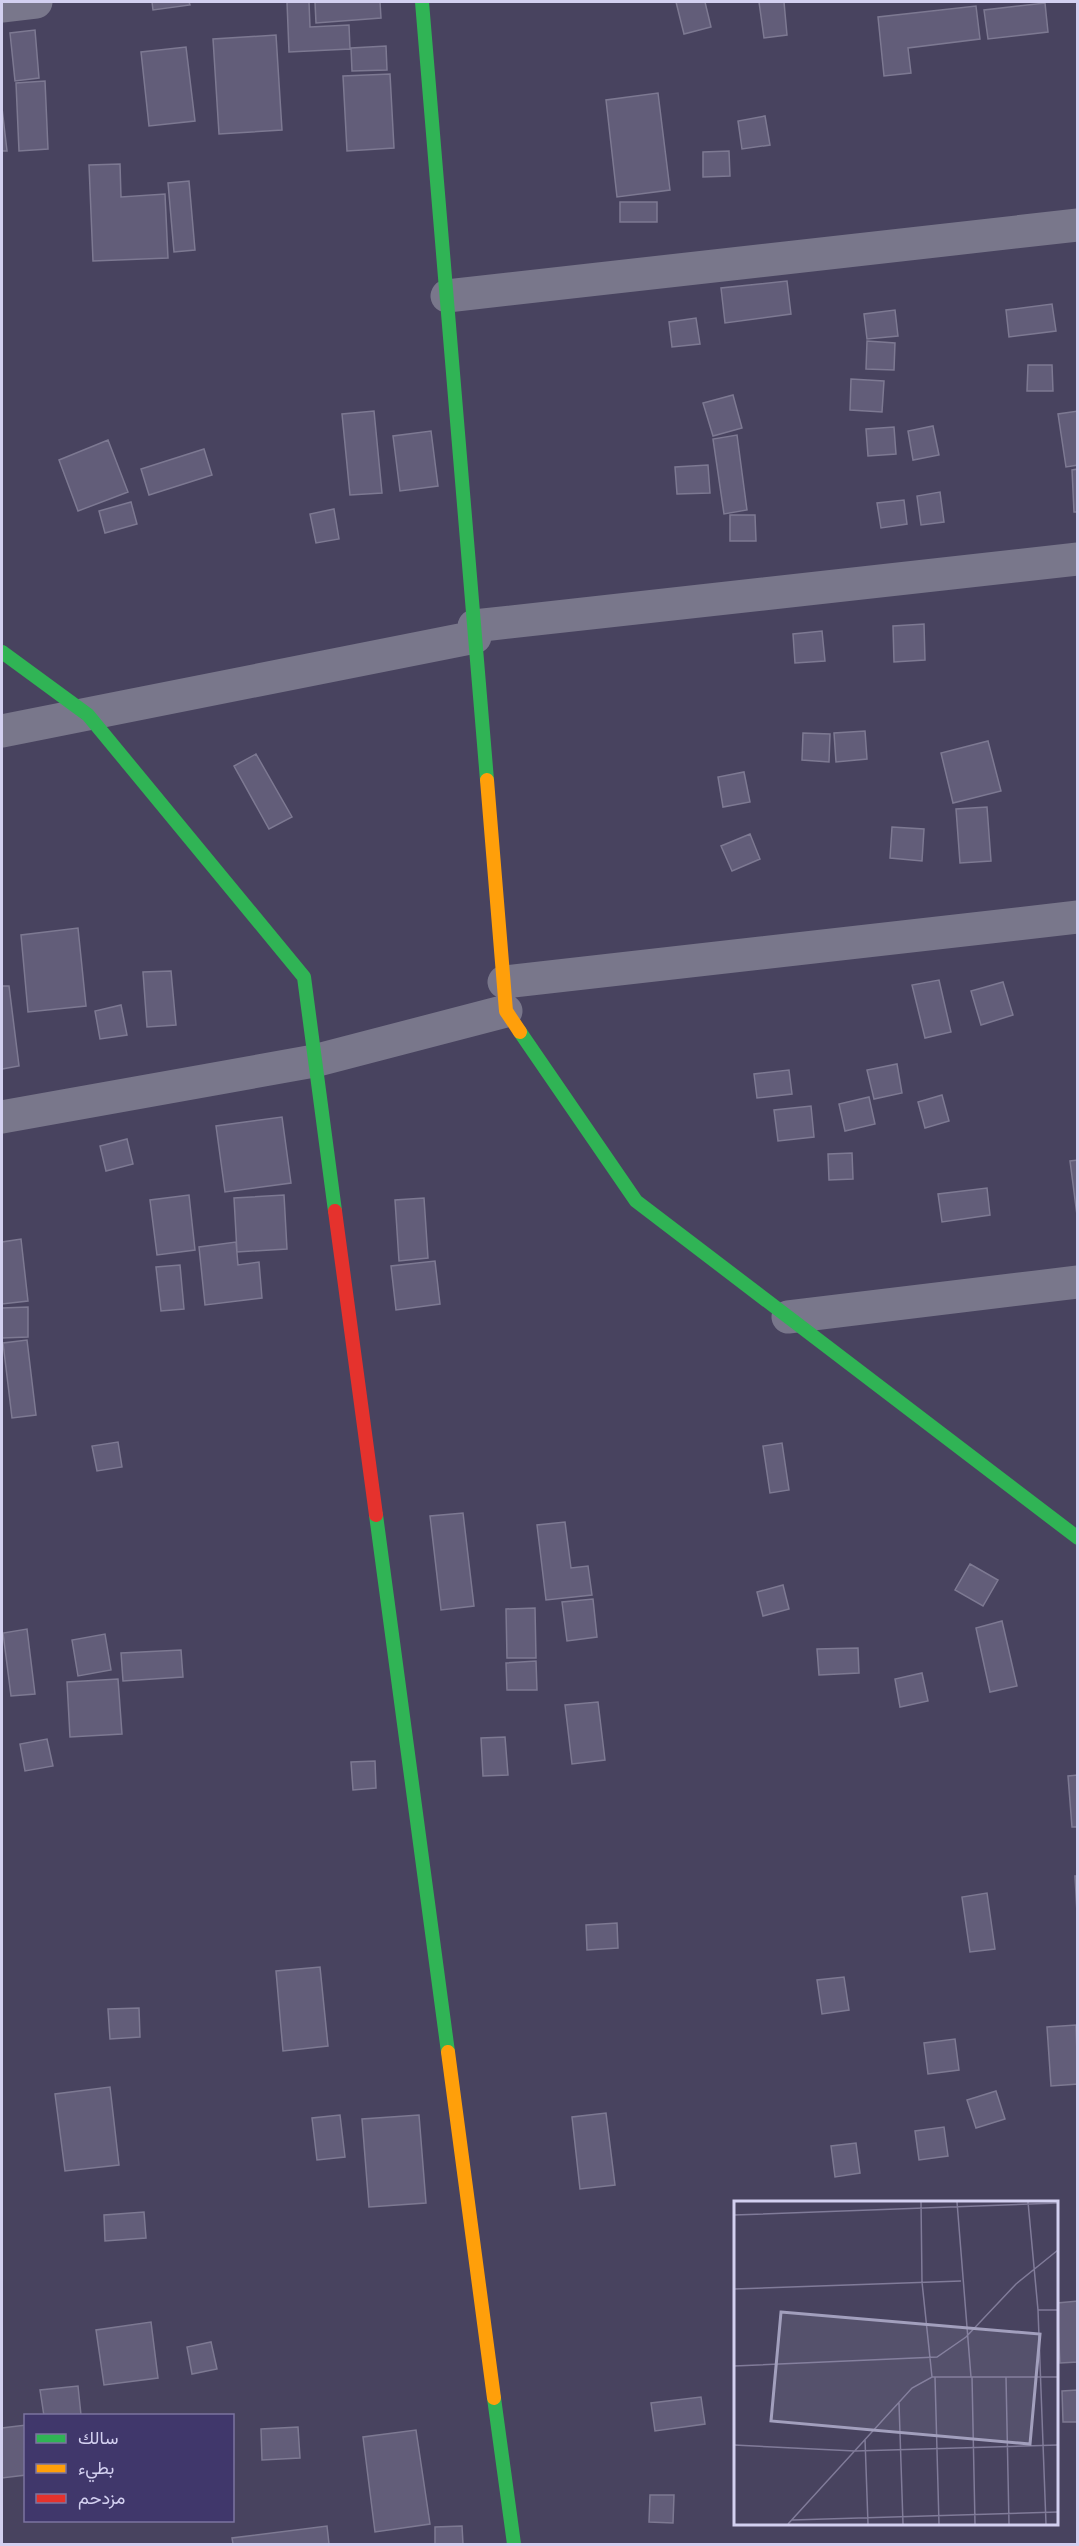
<svg xmlns="http://www.w3.org/2000/svg" width="1079" height="2546" viewBox="0 0 1079 2546" font-family="Signika,Vazirmatn,sans-serif">
<rect width="100%" height="100%" fill="#48435f"/>
<path fill="#625d79" stroke="#7d7992" stroke-width="1.5" d="M 152,2 L 189,2 L 190,5 L 153,10 Z
M 287,2 L 309,2 L 310,27 L 349,25 L 350,49 L 289,52 Z
M 315,2 L 380,2 L 381,18 L 316,23 Z
M 676,2 L 705,2 L 711,27 L 684,34 Z
M 759,2 L 784,2 L 787,35 L 764,38 Z
M 1045,3 L 1048,32 L 988,39 L 984,10 Z
M 976,6 L 980,39 L 908,48 L 911,73 L 884,76 L 878,17 Z
M 35,30 L 39,78 L 15,81 L 10,33 Z
M 276,35 L 282,130 L 219,134 L 213,39 Z
M 386,46 L 387,70 L 352,71 L 351,48 Z
M 186,47 L 195,121 L 149,126 L 141,52 Z
M 390,74 L 394,148 L 347,151 L 343,76 Z
M 45,81 L 48,149 L 19,151 L 16,83 Z
M 658,93 L 670,190 L 617,197 L 606,100 Z
M 2,108 L 7,151 L 2,151 Z
M 765,116 L 770,145 L 742,149 L 738,121 Z
M 729,151 L 730,176 L 703,177 L 703,152 Z
M 120,164 L 121,197 L 165,194 L 168,258 L 93,261 L 89,165 Z
M 189,181 L 195,250 L 174,252 L 168,183 Z
M 620,202 L 657,202 L 657,222 L 620,222 Z
M 787,281 L 791,314 L 725,323 L 721,288 Z
M 1052,304 L 1056,331 L 1009,337 L 1006,310 Z
M 895,310 L 898,336 L 867,339 L 864,314 Z
M 696,318 L 700,344 L 672,347 L 669,322 Z
M 867,341 L 895,343 L 894,370 L 866,369 Z
M 1028,365 L 1052,365 L 1053,391 L 1027,391 Z
M 851,379 L 884,381 L 882,412 L 850,410 Z
M 733,395 L 742,428 L 713,436 L 703,403 Z
M 374,411 L 382,493 L 350,495 L 342,414 Z
M 1078,411 L 1078,465 L 1066,467 L 1058,414 Z
M 933,426 L 939,455 L 913,460 L 908,431 Z
M 894,427 L 896,454 L 868,456 L 866,429 Z
M 431,431 L 438,486 L 400,491 L 393,436 Z
M 737,435 L 747,510 L 724,514 L 713,439 Z
M 108,440 L 128,492 L 78,511 L 59,460 Z
M 204,449 L 212,475 L 149,495 L 141,469 Z
M 708,465 L 710,493 L 677,494 L 675,467 Z
M 1078,469 L 1078,512 L 1074,512 L 1072,470 Z
M 940,492 L 944,522 L 921,525 L 917,496 Z
M 904,500 L 907,524 L 881,528 L 877,503 Z
M 131,502 L 137,524 L 105,533 L 99,511 Z
M 334,509 L 339,539 L 316,543 L 310,514 Z
M 730,515 L 755,515 L 756,541 L 730,541 Z
M 924,624 L 925,660 L 894,662 L 893,626 Z
M 822,631 L 825,661 L 795,663 L 793,634 Z
M 865,731 L 867,759 L 836,762 L 834,733 Z
M 803,733 L 830,734 L 829,762 L 802,760 Z
M 988,741 L 1001,791 L 953,803 L 941,753 Z
M 256,754 L 292,817 L 269,829 L 234,766 Z
M 744,772 L 750,802 L 723,807 L 718,777 Z
M 987,807 L 991,861 L 960,863 L 956,809 Z
M 892,827 L 924,829 L 922,861 L 890,858 Z
M 750,834 L 760,859 L 732,871 L 721,846 Z
M 78,928 L 86,1006 L 28,1012 L 21,935 Z
M 171,971 L 176,1025 L 147,1027 L 143,972 Z
M 939,980 L 951,1032 L 925,1038 L 912,985 Z
M 1003,982 L 1013,1015 L 981,1025 L 971,991 Z
M 2,986 L 9,986 L 19,1066 L 2,1069 Z
M 121,1005 L 127,1035 L 100,1039 L 95,1011 Z
M 897,1064 L 902,1093 L 874,1099 L 867,1070 Z
M 789,1070 L 792,1094 L 757,1098 L 754,1074 Z
M 942,1095 L 949,1121 L 925,1128 L 918,1102 Z
M 869,1097 L 875,1124 L 845,1131 L 839,1104 Z
M 811,1106 L 814,1137 L 778,1141 L 774,1110 Z
M 282,1117 L 291,1183 L 225,1192 L 216,1126 Z
M 127,1139 L 133,1164 L 106,1171 L 100,1146 Z
M 852,1153 L 853,1179 L 829,1180 L 828,1154 Z
M 1078,1160 L 1078,1215 L 1077,1215 L 1070,1161 Z
M 987,1188 L 990,1215 L 942,1222 L 938,1194 Z
M 189,1195 L 195,1250 L 157,1255 L 150,1200 Z
M 284,1195 L 287,1249 L 237,1252 L 234,1198 Z
M 424,1198 L 428,1258 L 399,1261 L 395,1200 Z
M 21,1239 L 28,1301 L 2,1304 L 2,1242 Z
M 236,1242 L 238,1265 L 259,1262 L 262,1298 L 205,1305 L 199,1247 Z
M 435,1261 L 440,1304 L 396,1310 L 391,1266 Z
M 180,1265 L 184,1309 L 161,1311 L 156,1267 Z
M 28,1307 L 28,1337 L 2,1338 L 2,1308 Z
M 27,1340 L 36,1415 L 12,1418 L 3,1343 Z
M 118,1442 L 122,1467 L 97,1471 L 92,1446 Z
M 782,1443 L 789,1490 L 770,1493 L 763,1446 Z
M 463,1513 L 474,1606 L 441,1610 L 430,1516 Z
M 565,1522 L 571,1568 L 588,1566 L 592,1595 L 546,1600 L 537,1525 Z
M 970,1564 L 998,1580 L 983,1606 L 955,1590 Z
M 783,1585 L 789,1609 L 763,1616 L 757,1592 Z
M 593,1599 L 597,1637 L 567,1641 L 562,1602 Z
M 535,1608 L 536,1658 L 507,1658 L 506,1609 Z
M 1002,1621 L 1017,1686 L 990,1692 L 976,1628 Z
M 27,1629 L 35,1694 L 11,1696 L 3,1633 Z
M 105,1634 L 111,1670 L 78,1676 L 72,1640 Z
M 858,1648 L 859,1673 L 819,1675 L 817,1649 Z
M 181,1650 L 183,1677 L 123,1681 L 121,1653 Z
M 536,1661 L 537,1690 L 507,1690 L 506,1663 Z
M 922,1673 L 928,1701 L 900,1707 L 895,1679 Z
M 118,1679 L 122,1734 L 70,1737 L 67,1682 Z
M 598,1702 L 605,1760 L 572,1764 L 565,1705 Z
M 505,1737 L 508,1775 L 483,1776 L 481,1738 Z
M 47,1739 L 53,1766 L 25,1771 L 20,1744 Z
M 375,1761 L 376,1788 L 353,1790 L 351,1762 Z
M 1078,1775 L 1078,1827 L 1072,1827 L 1068,1776 Z
M 1075,1876 L 1078,1876 L 1078,1931 Z
M 987,1893 L 995,1949 L 970,1952 L 962,1897 Z
M 617,1923 L 618,1948 L 587,1950 L 586,1925 Z
M 320,1967 L 328,2046 L 283,2051 L 276,1971 Z
M 844,1977 L 849,2010 L 822,2014 L 817,1980 Z
M 139,2008 L 140,2037 L 110,2039 L 108,2009 Z
M 1076,2025 L 1078,2084 L 1051,2086 L 1047,2027 Z
M 955,2039 L 959,2070 L 928,2074 L 924,2043 Z
M 110,2087 L 119,2165 L 65,2171 L 55,2094 Z
M 996,2091 L 1005,2119 L 976,2128 L 967,2100 Z
M 606,2113 L 615,2185 L 580,2189 L 572,2117 Z
M 340,2115 L 345,2157 L 317,2160 L 312,2118 Z
M 419,2115 L 426,2203 L 369,2207 L 362,2119 Z
M 944,2127 L 948,2156 L 919,2160 L 915,2131 Z
M 856,2143 L 860,2173 L 835,2177 L 831,2146 Z
M 144,2212 L 146,2238 L 105,2241 L 104,2215 Z
M 1078,2301 L 1078,2362 L 1060,2363 L 1057,2303 Z
M 151,2322 L 158,2378 L 104,2385 L 96,2330 Z
M 211,2342 L 217,2369 L 192,2374 L 187,2347 Z
M 78,2386 L 81,2415 L 44,2416 L 40,2390 Z
M 1078,2390 L 1078,2422 L 1063,2422 L 1062,2391 Z
M 701,2397 L 705,2424 L 655,2431 L 651,2403 Z
M 26,2425 L 26,2475 L 2,2478 L 2,2428 Z
M 298,2427 L 300,2458 L 262,2460 L 261,2429 Z
M 416,2430 L 430,2524 L 375,2532 L 363,2437 Z
M 650,2495 L 674,2495 L 673,2523 L 649,2522 Z
M 327,2526 L 329,2544 L 233,2544 L 232,2538 Z
M 462,2526 L 463,2544 L 435,2544 L 435,2527 Z"/>
<g fill="none" stroke-linecap="round" stroke-linejoin="round">
<path stroke="#79778b" stroke-width="33" d="M 2,6 L 36,2
M 447,296 L 1078,225
M 474,626 L 1078,559
M 2,731 L 475,637
M 504,982 L 1078,917
M 2,1117 L 314,1061 L 506,1011
M 788,1317 L 1078,1282"/>
<path stroke="#30b455" stroke-width="14" d="M 422,2 L 487,780
M 2,652 L 88,715 L 304,977 L 335,1211
M 520,1032 L 636,1201 L 1078,1538
M 376,1515 L 448,2052
M 494,2398 L 514,2544"/>
<path stroke="#ff9f0a" stroke-width="14" d="M 487,780 L 506,1011 L 520,1032
M 448,2052 L 494,2398"/>
<path stroke="#e5322d" stroke-width="14" d="M 335,1211 L 376,1515"/>
</g>
<g transform="translate(734 2201)">
<rect width="324" height="324" fill="#48435f"/>
<path fill="none" stroke="#807b99" stroke-width="1.5" d="M 187,1 L 188,81 L 198,176M 223,1 L 237,176M 294,1 L 304,109 L 312,323M 0,14 L 324,2M 0,88 L 227,80M 304,109 L 324,109M 0,165 L 203,156 L 232,136 L 282,83 L 324,49M 201,176 L 205,323M 238,176 L 241,323M 272,176 L 275,323M 165,202 L 169,323M 131,238 L 134,323M 0,244 L 121,250 L 324,244M 58,319 L 324,311M 54,323 L 178,187 L 198,176 L 324,176"/>
<path fill="#a29fbd" fill-opacity="0.15" stroke="#a29fbd" stroke-width="3" d="M 47,111 L 306,133 L 296,243 L 37,220 Z"/>
<rect width="324" height="324" fill="none" stroke="#d3d0f0" stroke-width="3"/>
</g>
<rect width="1079" height="2546" fill="none" stroke="#d3d0f0" stroke-width="6"/>
<rect x="24" y="2414" width="210" height="108" fill="#40376b" stroke="#7b74a0" stroke-width="1.5"/>
<rect x="36" y="2434" width="30" height="9" fill="#30b455" stroke="#7b74a0" stroke-width="1.5"/>
<text x="78" y="2444" font-size="18" fill="#d3d0f0">سالك</text>
<rect x="36" y="2464" width="30" height="9" fill="#ff9f0a" stroke="#7b74a0" stroke-width="1.5"/>
<text x="78" y="2474" font-size="18" fill="#d3d0f0">بطيء</text>
<rect x="36" y="2494" width="30" height="9" fill="#e5322d" stroke="#7b74a0" stroke-width="1.5"/>
<text x="78" y="2504" font-size="18" fill="#d3d0f0">مزدحم</text>
</svg>
